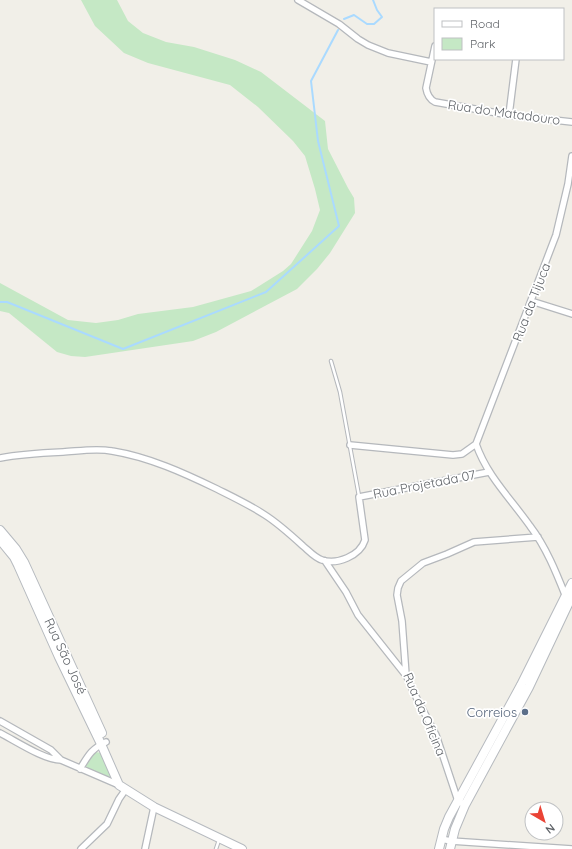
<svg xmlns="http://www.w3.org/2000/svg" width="572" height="849" viewBox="0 0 572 849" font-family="Quicksand,sans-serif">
<rect width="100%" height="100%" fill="#f1efe8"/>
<path fill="#c5e8c5" d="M 81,0 L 117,0 L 128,21 L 143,33 L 166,42 L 194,47 L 235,60 L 261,72 L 325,121 L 328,149 L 348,188 L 354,198 L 355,213 L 330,253 L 317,269 L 297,289 L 216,332 L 193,341 L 85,357 L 71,356 L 57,352 L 9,313 L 0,311 L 0,283 L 68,320 L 96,323 L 118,320 L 138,314 L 193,307 L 251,291 L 283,271 L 291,264 L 312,231 L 320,210 L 315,189 L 305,156 L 293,141 L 258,107 L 230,85 L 148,63 L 124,53 L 95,26 Z
M 96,752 L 101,753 L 113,776 L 112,779 L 85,768 L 93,755 Z"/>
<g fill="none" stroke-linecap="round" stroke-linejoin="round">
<path stroke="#aadaff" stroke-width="2" d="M 344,19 L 354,15 L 367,24 L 374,24 L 382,17 L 377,10 L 373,0
M 0,302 L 7,302 L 123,349 L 266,292 L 339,226 L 318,141 L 311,81 L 338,30"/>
<g stroke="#b5b8bc" stroke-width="4.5">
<path id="lane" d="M 331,361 L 340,392 L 359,496
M 216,849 L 219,840"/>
</g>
<g stroke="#b5b8bc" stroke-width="8">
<path id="street" d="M 298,0 L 339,24 L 358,39 L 368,45 L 388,53 L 431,62
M 435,46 L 426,88 C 427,94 429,99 435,102 L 509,115 L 572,122
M 509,115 L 516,59
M 531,301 L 572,314
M 476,444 L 556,235 L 568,184 L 572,156
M 476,444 C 487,476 511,499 530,526 C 546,547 556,572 566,597
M 350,445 L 453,455 L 462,454 L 476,444
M 0,458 C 21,454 42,453 63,452 C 79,451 96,448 112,451 C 149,457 184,473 217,489 C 233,497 250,505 265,515 C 279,524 291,535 303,546 C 309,551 315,558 322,560 C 337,565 360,556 365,540 L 359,497 L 489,472
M 325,561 L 346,592 L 358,615 L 404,673
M 0,721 L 51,750 L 61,760
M 0,733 C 16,741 44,760 61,760 L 119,785
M 80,769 C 88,756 91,749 106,742
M 465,805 L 458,801 L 436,735 L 414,693 L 406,675 L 402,621 L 397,595 L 398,588 L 401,581 L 423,563 L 447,554 L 474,542 L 538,537
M 441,839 L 451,841 L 572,849
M 81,849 L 107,824 L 119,799 L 126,789
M 145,849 L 154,807"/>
</g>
<g stroke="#b6babf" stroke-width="10">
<path id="secondary" d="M 0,530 L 16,549 L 24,562 L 102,733
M 0,540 L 14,557 L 18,565 L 59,657 L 101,744 L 119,785 L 154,807 L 242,849
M 439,849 L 444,829 L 449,817 L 521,685 L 572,583
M 450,849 L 455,829 L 465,805 L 529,687 L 572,596"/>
</g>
<use href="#lane" stroke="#fff" stroke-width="2.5"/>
<use href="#street" stroke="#fff" stroke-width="5.5"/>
<use href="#secondary" stroke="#fff" stroke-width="8"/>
</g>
<circle fill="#5c6f8a" stroke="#fff" stroke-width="1.5" cx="525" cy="712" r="4"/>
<g text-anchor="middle" stroke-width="3.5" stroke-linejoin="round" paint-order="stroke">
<g font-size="13" fill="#5f6368" stroke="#fff">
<text transform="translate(504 112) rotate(8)" y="5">Rua do Matadouro</text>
<text transform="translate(531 302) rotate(-69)" y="5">Rua da Tijuca</text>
<text transform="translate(424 484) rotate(-11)" y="5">Rua Projetada 07</text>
<text transform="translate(66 656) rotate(65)" y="5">Rua São José</text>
<text transform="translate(425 714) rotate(67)" y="5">Rua da Oficina</text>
</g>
<g font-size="13" fill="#4e5e75" stroke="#fff" text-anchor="end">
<text x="517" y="717">Correios</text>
</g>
</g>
<rect x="434" y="8" width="130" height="52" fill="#ffffff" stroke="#bfc1c3"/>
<rect x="442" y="21" width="20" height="6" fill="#ffffff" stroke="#bfc1c3"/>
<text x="470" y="28" font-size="12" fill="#5f6368">Road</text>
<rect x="442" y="38" width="20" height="12" fill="#c5e8c5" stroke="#bfc1c3"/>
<text x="470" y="48" font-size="12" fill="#5f6368">Park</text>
<g transform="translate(544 821) rotate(142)"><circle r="19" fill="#ffffff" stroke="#bfc1c3"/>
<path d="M0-3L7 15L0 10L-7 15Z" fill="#ea4335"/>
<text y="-6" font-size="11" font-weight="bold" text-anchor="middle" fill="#5f6368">N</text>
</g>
</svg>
